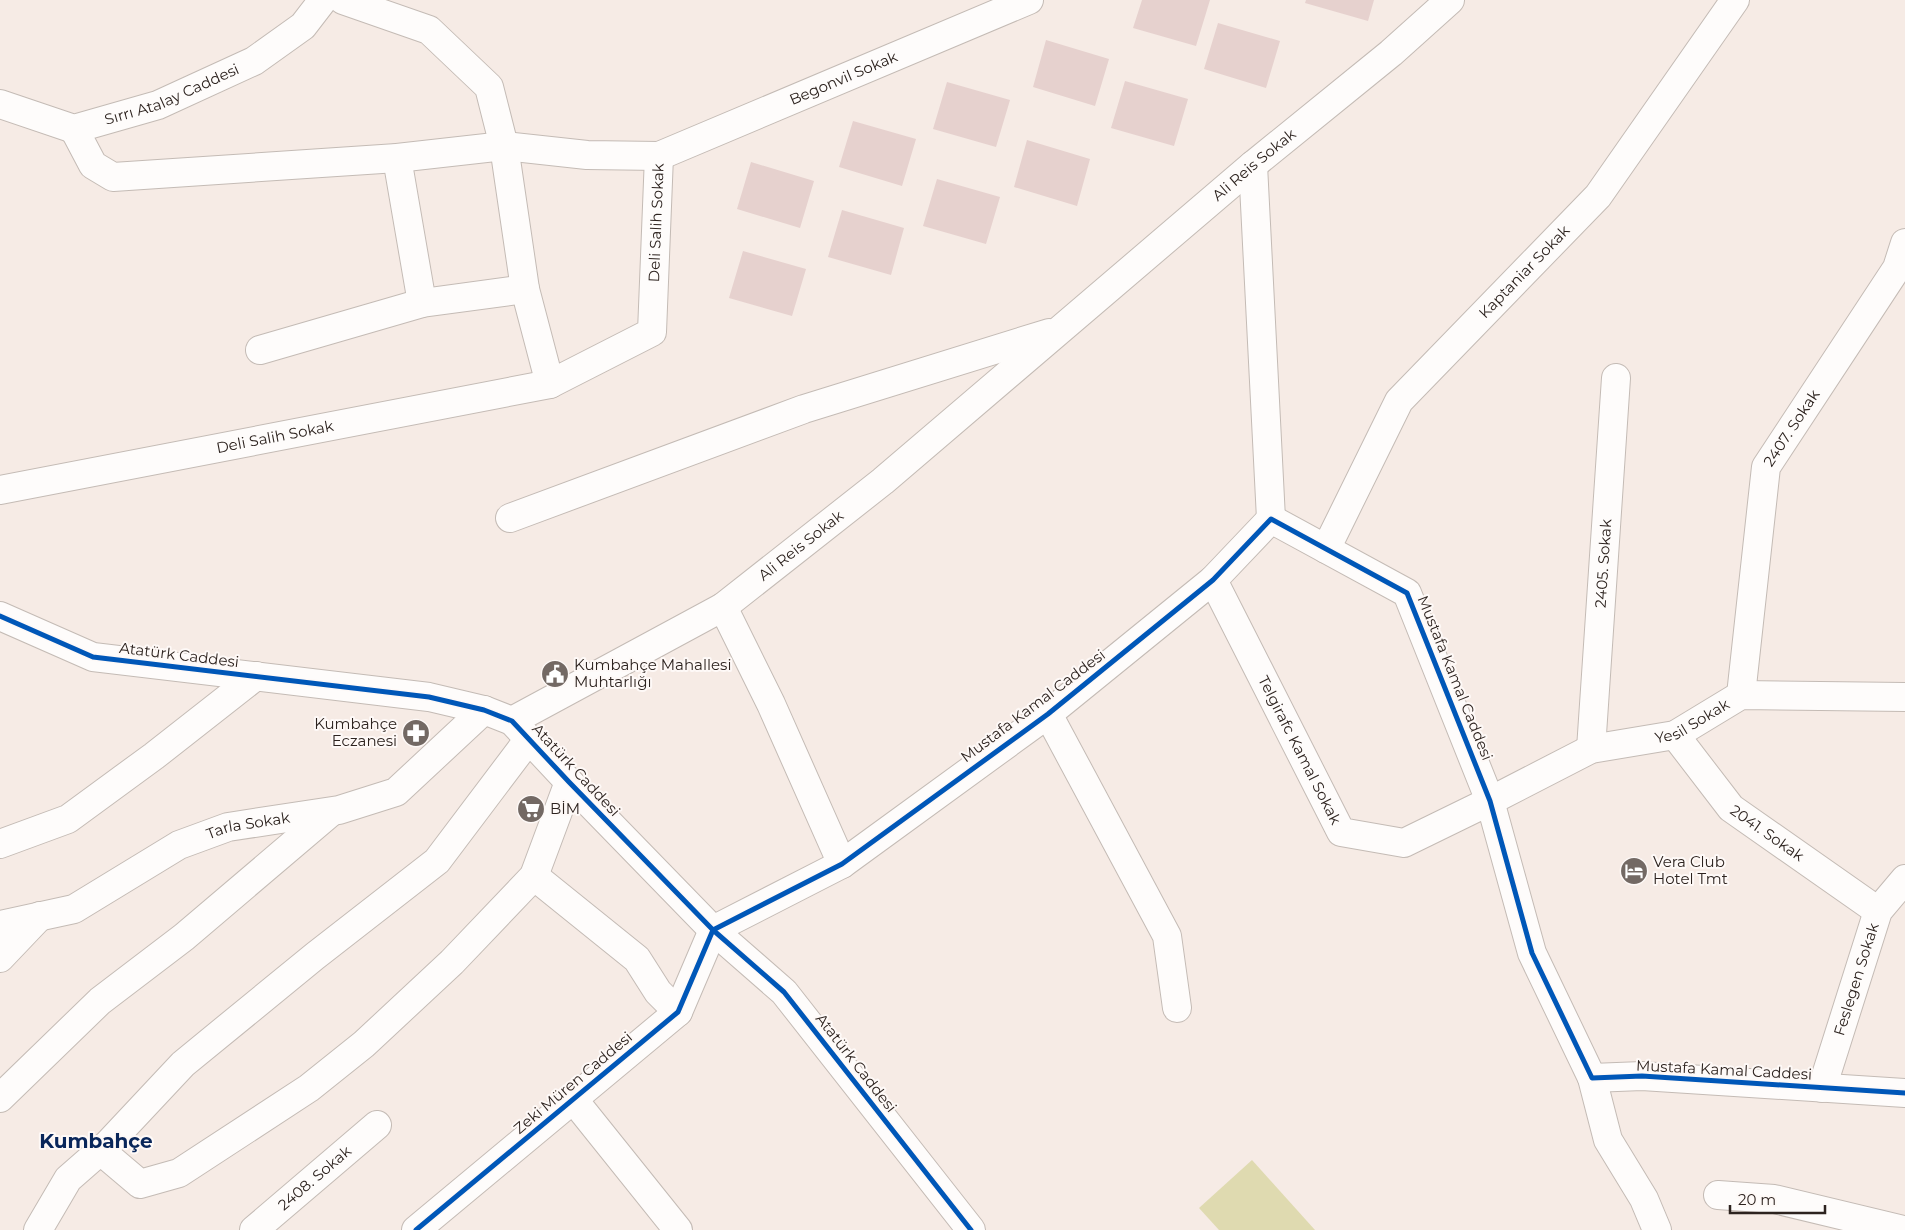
<svg xmlns="http://www.w3.org/2000/svg" width="1905" height="1230" viewBox="0 0 1905 1230" font-family="Montserrat,sans-serif">
<rect width="100%" height="100%" fill="#f6ebe5"/>
<path fill="#dfdab0" d="M 1252,1160 L 1315,1230 L 1219,1230 L 1199,1208 Z"/>
<path fill="#e6d1ce" d="M 1142,0 L 1210,0 L 1196,46 L 1133,28 Z
M 1306,0 L 1374,0 L 1368,21 L 1305,3 Z
M 1218,23 L 1280,41 L 1266,88 L 1204,69 Z
M 1046,40 L 1109,59 L 1095,106 L 1033,87 Z
M 1125,81 L 1188,99 L 1174,146 L 1111,128 Z
M 947,82 L 1010,100 L 996,147 L 933,129 Z
M 853,121 L 916,139 L 902,186 L 839,167 Z
M 1027,140 L 1090,159 L 1077,206 L 1014,187 Z
M 751,162 L 814,181 L 800,228 L 737,209 Z
M 937,179 L 1000,197 L 986,244 L 923,226 Z
M 842,210 L 904,228 L 891,275 L 828,257 Z
M 743,251 L 806,269 L 792,316 L 729,298 Z"/>
<g fill="none" stroke-linecap="round" stroke-linejoin="round">
<g stroke="#c4bbb5" stroke-width="30">
<g id="minor">
<path d="M 343,0 L 429,30 L 489,87 L 504,146 L 525,289 L 550,384"/>
<path id="s1" d="M 74,129 L 93,165 L 113,177 L 397,158 L 504,146 L 587,155 L 659,156 L 1029,0"/>
<path d="M 397,158 L 422,303"/>
<path d="M 1253,165 L 1271,519"/>
<path d="M 260,350 L 422,303 L 525,289"/>
<path id="s2" d="M 0,490 L 550,384 L 652,332 L 659,156"/>
<path d="M 510,518 L 804,409 L 1049,333"/>
<path id="s3" d="M 1326,549 L 1399,401 L 1598,196 L 1735,0"/>
<path id="s4" d="M 1213,580 L 1341,832 L 1404,843 L 1490,801 L 1591,749 L 1675,735 L 1741,695 L 1905,697"/>
<path d="M 723,607 L 771,704 L 842,864"/>
<path id="s5" d="M 1741,695 L 1766,467 L 1897,268 L 1905,243"/>
<path d="M 1048,714 L 1167,936 L 1177,1008"/>
<path id="s6" d="M 512,721 L 723,607 L 883,481 L 1253,165 L 1391,53 L 1450,0"/>
<path id="s7" d="M 1675,735 L 1731,808 L 1878,911"/>
<path id="s8" d="M 1591,749 L 1616,378"/>
<path d="M 0,844 L 68,819 L 154,756 L 256,676"/>
<path d="M 534,876 L 637,959 L 658,992 L 678,1012"/>
<path id="s9" d="M 0,925 L 74,909 L 179,845 L 228,827 L 339,810 L 396,792 L 484,710"/>
<path d="M 0,958 L 40,916"/>
<path d="M 1592,1078 L 1608,1140 L 1644,1199 L 1657,1230"/>
<path id="s10" d="M 1822,1088 L 1878,911 L 1905,879"/>
<path d="M 0,1098 L 100,1001 L 184,937 L 331,812"/>
<path d="M 573,1099 L 678,1230"/>
<path d="M 101,1151 L 140,1184 L 179,1173 L 309,1088 L 364,1044 L 452,962 L 534,876 L 569,782"/>
<path d="M 1718,1195 L 1774,1199 L 1903,1230"/>
<path d="M 38,1230 L 68,1179 L 108,1144 L 183,1064 L 315,956 L 437,861 L 529,739"/>
<path id="s11" d="M 254,1230 L 377,1125"/>
</g>
</g>
<g stroke="#c4bbb5" stroke-width="30">
<g id="tertiary">
<path id="s12" d="M 0,104 L 74,129 L 158,105 L 254,61 L 303,26 L 323,0"/>
<path d="M 0,616 L 93,657 L 429,697 L 484,710 L 512,721 L 569,782 L 713,930 L 784,992 L 971,1230"/>
<path d="M 416,1230 L 678,1012 L 713,930 L 842,864 L 1048,714 L 1213,580 L 1271,519 L 1407,593 L 1490,801 L 1532,953 L 1592,1078 L 1642,1076 L 1905,1093"/>
</g>
</g>
<use href="#minor" stroke="#fefcfb" stroke-width="28"/>
<use href="#tertiary" stroke="#fefcfb" stroke-width="28"/>
<g stroke="#fef9f7" stroke-width="8">
<path id="cycleway" d="M 0,616 L 93,657 L 429,697 L 484,710 L 512,721 L 569,782 L 713,930 L 784,992 L 971,1230
M 416,1230 L 678,1012 L 713,930 L 842,864 L 1048,714 L 1213,580 L 1271,519 L 1407,593 L 1490,801 L 1532,953 L 1592,1078 L 1642,1076 L 1905,1093"/>
</g>
<use href="#cycleway" stroke="#0057b8" stroke-width="5"/>
</g>
<defs>
<g id="civic-disc" transform="scale(1.4375)"><circle r="9.5" fill="#736964" stroke="#fef9f7"/><path d="M-.6-6.5H3V-4.5H.6V-3L4-1V1h2V6H-6V1h2V-1L-.6-3ZM-1.2 2.5V6h2.4V2.5Z" fill="#fff"/></g>
<g id="pharmacy-disc" transform="scale(1.4375)"><circle r="9.5" fill="#736964" stroke="#fef9f7"/><path d="M-2-6h4v4h4v4h-4v4h-4v-4h-4v-4h4Z" fill="#fff"/></g>
<g id="supermarket-disc" transform="scale(1.4375)"><circle r="9.5" fill="#736964" stroke="#fef9f7"/><path d="M-6-5.5h2.5l.6 2H6L4.5 2H-2.5L-4.4-4H-6ZM-1.5 3.2a1.3 1.3 0 1 0 .1 0ZM3 3.2a1.3 1.3 0 1 0 .1 0Z" fill="#fff"/></g>
<g id="hotel-disc" transform="scale(1.4375)"><circle r="9.5" fill="#736964" stroke="#fef9f7"/><path d="M-6-4.5h1.5V1H6V5H4.5V3h-9V5H-6ZM-4 0a1.8 1.8 0 1 1 3.6 0ZM.5 0V-2.5h3Q6-2.5 6 0Z" fill="#fff"/></g>
</defs>
<g fill-rule="evenodd">
<use href="#civic-disc" x="555" y="674"/>
<use href="#pharmacy-disc" x="416" y="733"/>
<use href="#supermarket-disc" x="531" y="809"/>
<use href="#hotel-disc" x="1634" y="871"/>
</g>
<g text-anchor="middle" stroke-width="4" stroke-linejoin="round" paint-order="stroke">
<g font-size="15" fill="#2d231f" stroke="#fef9f7">
<text dy="5" stroke="none"><textPath href="#s1" startOffset="812">Begonvil Sokak</textPath></text>
<text dy="5" stroke="none"><textPath href="#s12" startOffset="182">Sırrı Atalay Caddesi</textPath></text>
<text dy="5" stroke="none"><textPath href="#s6" startOffset="931">Ali Reis Sokak</textPath></text>
<text dy="5" stroke="none"><textPath href="#s2" startOffset="784">Deli Salih Sokak</textPath></text>
<text dy="5" stroke="none"><textPath href="#s3" startOffset="345">Kaptaniar Sokak</textPath></text>
<text dy="5" stroke="none"><textPath href="#s5" startOffset="276">2407. Sokak</textPath></text>
<text dy="5" stroke="none"><textPath href="#s2" startOffset="280">Deli Salih Sokak</textPath></text>
<text dy="5" stroke="none"><textPath href="#s6" startOffset="339">Ali Reis Sokak</textPath></text>
<text dy="5" stroke="none"><textPath href="#s8" startOffset="186">2405. Sokak</textPath></text>
<text transform="translate(179 655) rotate(7)" y="5">Atatürk Caddesi</text>
<text transform="translate(1455 678) rotate(68)" y="5">Mustafa Kamal Caddesi</text>
<text transform="translate(1033 706) rotate(-37)" y="5">Mustafa Kamal Caddesi</text>
<text dy="5" stroke="none"><textPath href="#s4" startOffset="662">Yesil Sokak</textPath></text>
<text dy="5" stroke="none"><textPath href="#s4" startOffset="191">Telgirafc Kamal Sokak</textPath></text>
<text transform="translate(576 770) rotate(47)" y="5">Atatürk Caddesi</text>
<text dy="5" stroke="none"><textPath href="#s9" startOffset="271">Tarla Sokak</textPath></text>
<text dy="5" stroke="none"><textPath href="#s7" startOffset="136">2041. Sokak</textPath></text>
<text dy="5" stroke="none"><textPath href="#s10" startOffset="114">Feslegen Sokak</textPath></text>
<text transform="translate(856 1063) rotate(52)" y="5">Atatürk Caddesi</text>
<text transform="translate(1724 1070) rotate(3)" y="5">Mustafa Kamal Caddesi</text>
<text transform="translate(573 1083) rotate(-40)" y="5">Zeki Müren Caddesi</text>
<text dy="5" stroke="none"><textPath href="#s11" startOffset="80">2408. Sokak</textPath></text>
</g>
<g font-size="15" fill="#2d231f" stroke="#fef9f7" text-anchor="start">
<text x="574" y="670">Kumbahçe Mahallesi<tspan x="574" dy="17">Muhtarlığı</tspan></text>
<text x="397" y="729" text-anchor="end">Kumbahçe<tspan x="397" dy="17">Eczanesi</tspan></text>
<text x="550" y="814">BİM</text>
<text x="1653" y="867">Vera Club<tspan x="1653" dy="17">Hotel Tmt</tspan></text>
</g>
<g font-size="20" font-weight="bold" fill="#09265a" stroke="#fef9f7">
<text x="96" y="1148">Kumbahçe</text>
</g>
</g>
<path d="M1730 1205v8h95v-8" fill="none" stroke="#2d231f" stroke-width="2.5"/>
<text x="1738" y="1205" font-size="15" fill="#2d231f" stroke="#fef9f7" stroke-width="4" paint-order="stroke">20 m</text>
</svg>
